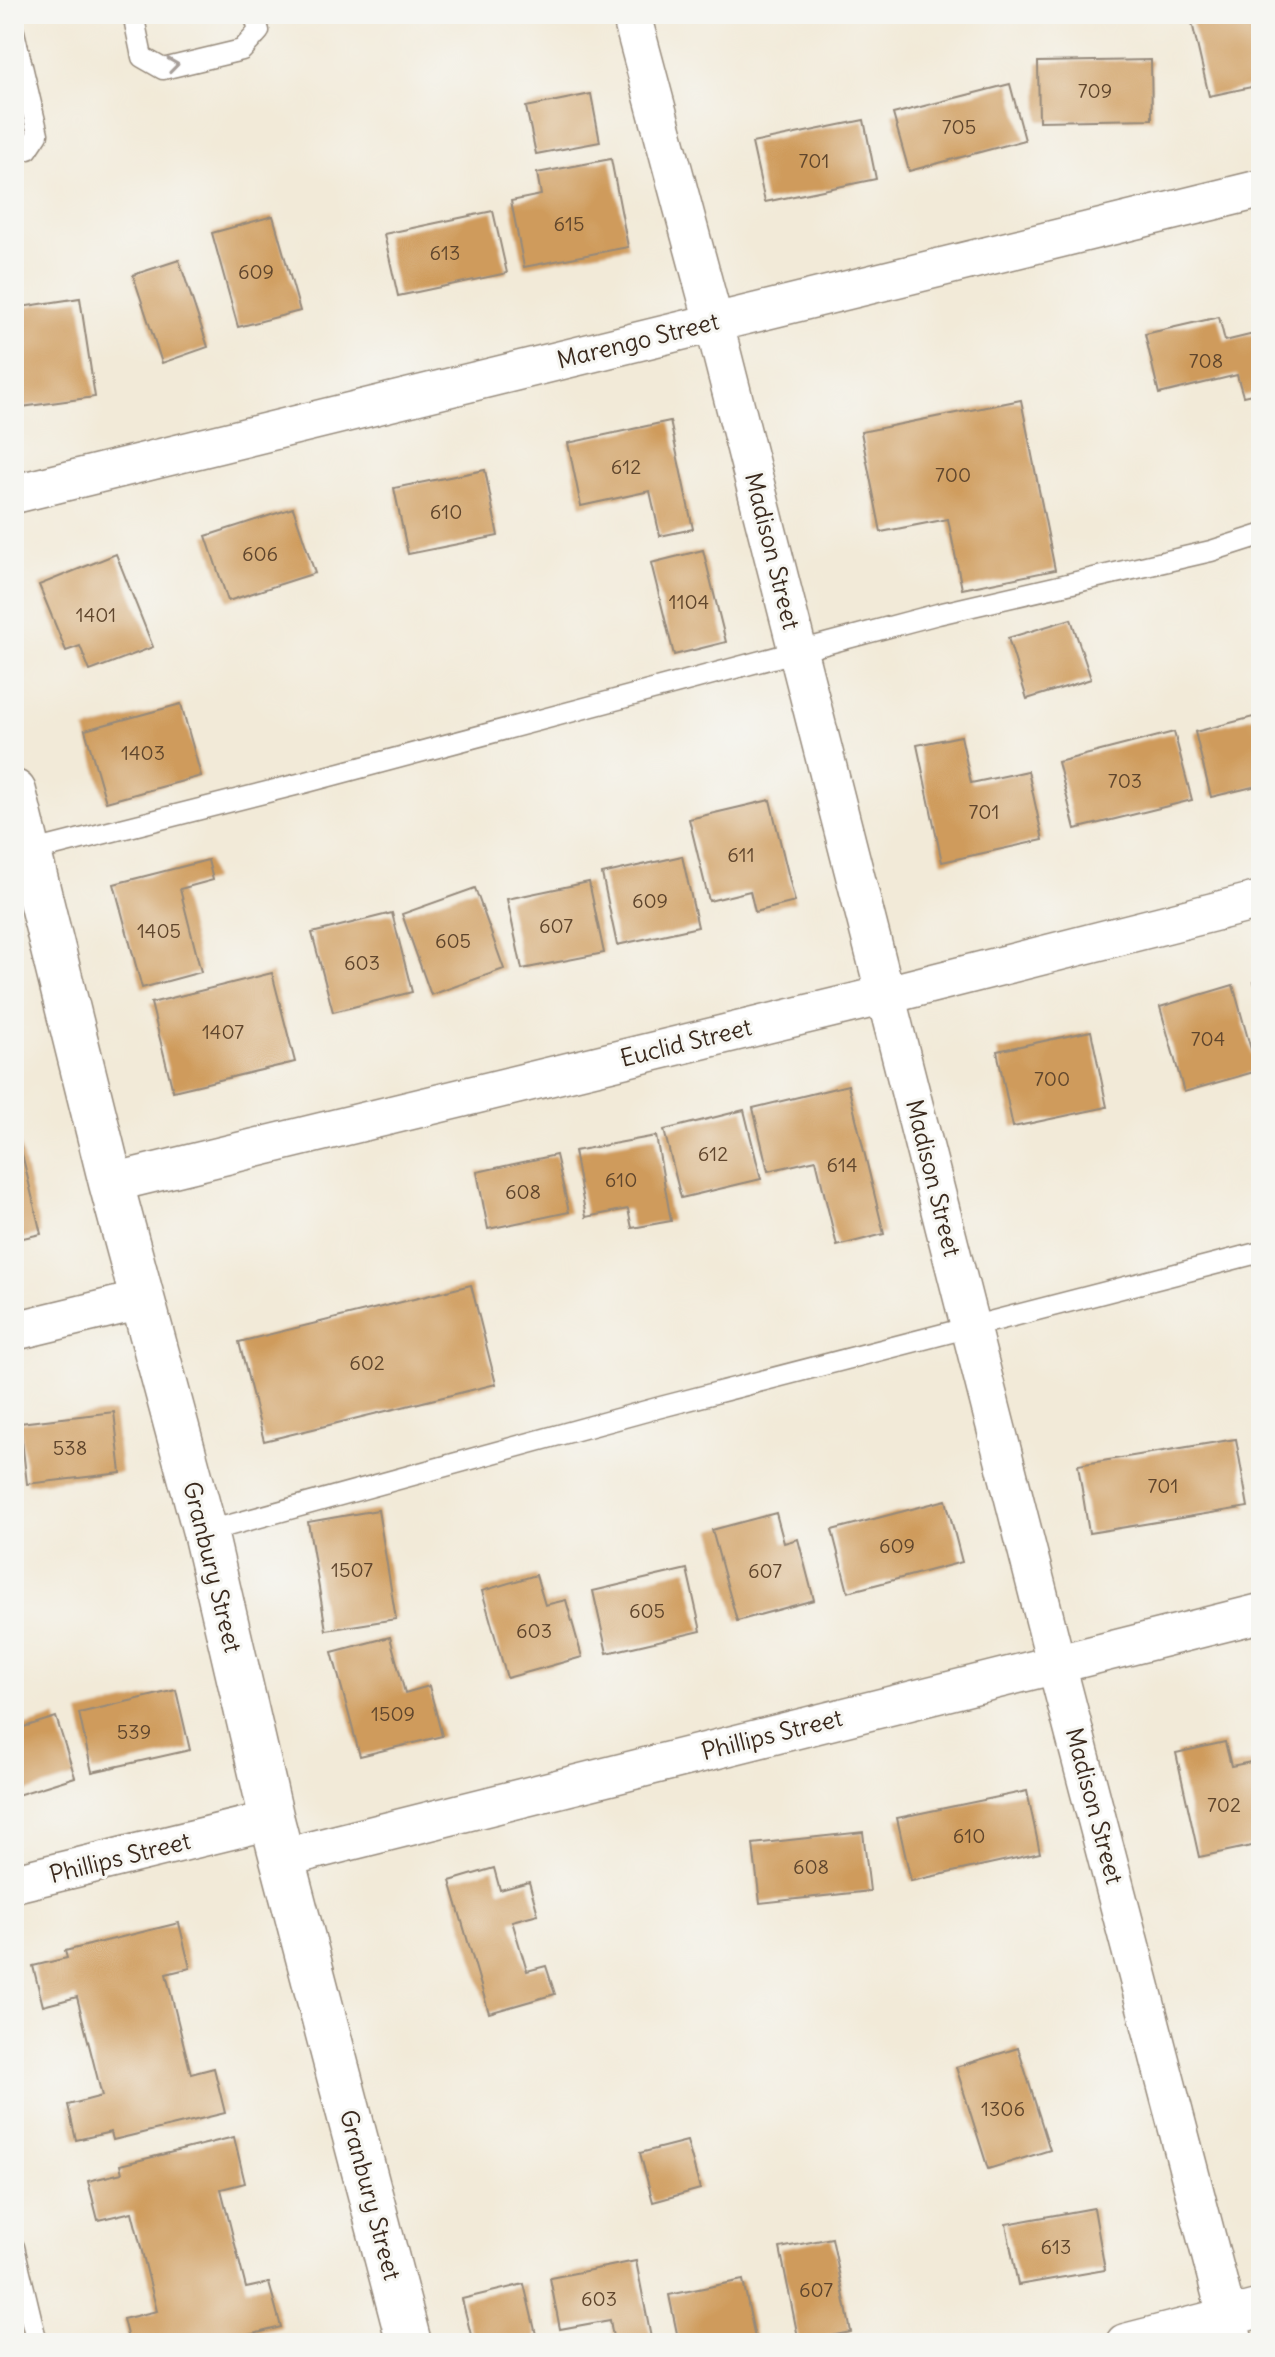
<svg xmlns="http://www.w3.org/2000/svg" width="1275" height="2357" viewBox="0 0 1275 2357" font-family="Delius,sans-serif">
<rect width="100%" height="100%" fill="#f6f6f2"/>
<filter id="ink" filterUnits="userSpaceOnUse"><feTurbulence type="fractalNoise" baseFrequency=".0125" numOctaves="2"/><feDisplacementMap in="SourceGraphic" scale="16" xChannelSelector="R" yChannelSelector="G"/><feConvolveMatrix kernelMatrix="1 2 1 2 8 2 1 2 1" color-interpolation-filters="sRGB"/></filter>
<filter id="wash" filterUnits="userSpaceOnUse"><feTurbulence type="fractalNoise" baseFrequency=".006" numOctaves="4" result="noise"/><feDisplacementMap in="SourceGraphic" scale="32" xChannelSelector="R" yChannelSelector="G"/><feGaussianBlur stdDeviation="1.8" result="paint"/><feColorMatrix in="noise" values="0 0 0 0 0 0 0 0 0 0 0 0 0 0 0 0 0 1.4 0 .05"/><feComposite in="paint" operator="in"/></filter>
<g filter="url(#wash)">
<rect width="100%" height="100%" fill="#f2ead8"/>
<g id="blocks">
<path fill="#cf9b5b" d="M 1190,14 L 1261,14 L 1261,85 L 1209,96 Z
M 1151,60 L 1152,119 L 1039,121 L 1038,62 Z
M 1010,84 L 1025,140 L 909,171 L 893,114 Z
M 591,94 L 600,142 L 536,154 L 526,107 Z
M 864,120 L 876,179 L 765,202 L 752,143 Z
M 611,159 L 628,247 L 524,267 L 511,201 L 541,195 L 537,173 Z
M 493,211 L 507,273 L 398,296 L 384,234 Z
M 273,216 L 300,311 L 238,327 L 212,233 Z
M 179,260 L 208,347 L 162,363 L 133,275 Z
M 80,298 L 95,397 L 14,408 L 14,308 Z
M 1219,317 L 1225,341 L 1258,333 L 1261,347 L 1261,392 L 1243,396 L 1237,375 L 1159,394 L 1145,334 Z
M 1021,400 L 1055,570 L 962,589 L 948,519 L 881,532 L 861,432 Z
M 670,421 L 693,529 L 660,536 L 650,491 L 581,506 L 568,443 Z
M 485,470 L 498,536 L 408,554 L 394,488 Z
M 293,508 L 315,573 L 228,601 L 206,536 Z
M 703,550 L 726,642 L 674,655 L 651,563 Z
M 116,554 L 153,647 L 90,671 L 80,646 L 66,651 L 39,585 Z
M 1071,619 L 1091,679 L 1027,699 L 1008,638 Z
M 181,704 L 201,776 L 106,802 L 85,730 Z
M 1261,715 L 1261,785 L 1211,797 L 1195,732 Z
M 1174,732 L 1192,800 L 1075,829 L 1058,762 Z
M 961,736 L 971,783 L 1028,771 L 1043,840 L 942,862 L 917,745 Z
M 770,800 L 795,902 L 755,912 L 750,891 L 709,901 L 689,819 Z
M 682,856 L 698,927 L 617,945 L 602,874 Z
M 208,860 L 213,880 L 180,889 L 201,972 L 142,988 L 114,884 Z
M 589,882 L 604,953 L 522,969 L 507,899 Z
M 475,888 L 504,969 L 431,995 L 402,914 Z
M 392,913 L 412,992 L 333,1012 L 312,933 Z
M 272,973 L 295,1062 L 173,1091 L 151,1003 Z
M 1261,980 L 1261,1001 L 1260,1001 L 1254,982 Z
M 1233,985 L 1257,1071 L 1184,1092 L 1160,1007 Z
M 1091,1031 L 1107,1107 L 1013,1127 L 997,1051 Z
M 848,1085 L 884,1234 L 837,1246 L 816,1160 L 768,1171 L 753,1108 Z
M 744,1110 L 761,1179 L 681,1198 L 664,1130 Z
M 14,1120 L 41,1234 L 14,1240 Z
M 656,1136 L 671,1221 L 632,1228 L 628,1209 L 586,1217 L 574,1151 Z
M 556,1155 L 569,1212 L 488,1229 L 477,1172 Z
M 471,1285 L 496,1384 L 264,1441 L 239,1342 Z
M 114,1412 L 121,1473 L 27,1484 L 20,1423 Z
M 1236,1439 L 1248,1507 L 1089,1533 L 1078,1465 Z
M 946,1500 L 962,1562 L 848,1592 L 832,1530 Z
M 378,1510 L 396,1619 L 326,1630 L 308,1522 Z
M 776,1513 L 784,1543 L 798,1539 L 814,1600 L 737,1621 L 712,1530 Z
M 687,1569 L 701,1631 L 607,1653 L 593,1591 Z
M 536,1575 L 545,1605 L 566,1600 L 582,1657 L 507,1678 L 482,1591 Z
M 390,1637 L 405,1693 L 429,1686 L 442,1736 L 360,1756 L 332,1652 Z
M 176,1690 L 190,1750 L 92,1772 L 79,1713 Z
M 56,1717 L 75,1777 L 14,1796 L 14,1730 Z
M 1225,1742 L 1231,1766 L 1261,1760 L 1261,1844 L 1199,1857 L 1176,1753 Z
M 1027,1791 L 1040,1853 L 911,1881 L 897,1818 Z
M 863,1832 L 870,1891 L 760,1903 L 753,1844 Z
M 494,1868 L 500,1890 L 529,1882 L 538,1914 L 512,1921 L 527,1971 L 546,1966 L 555,1994 L 489,2013 L 450,1881 Z
M 179,1923 L 190,1968 L 166,1974 L 191,2074 L 214,2068 L 225,2113 L 113,2140 L 111,2132 L 76,2140 L 68,2105 L 102,2096 L 77,1997 L 43,2006 L 33,1966 L 67,1958 L 65,1951 Z
M 1018,2048 L 1050,2150 L 988,2169 L 956,2067 Z
M 234,2137 L 245,2183 L 221,2189 L 246,2288 L 269,2283 L 281,2327 L 218,2343 L 129,2343 L 123,2319 L 157,2311 L 132,2212 L 98,2220 L 88,2181 L 122,2173 L 120,2165 Z
M 687,2141 L 700,2189 L 653,2202 L 640,2153 Z
M 1094,2208 L 1105,2270 L 1018,2285 L 1006,2224 Z
M 832,2238 L 851,2332 L 799,2342 L 780,2248 Z
M 636,2261 L 652,2343 L 614,2343 L 610,2320 L 560,2329 L 550,2278 Z
M 743,2280 L 756,2343 L 679,2343 L 669,2295 Z
M 524,2284 L 538,2343 L 473,2343 L 462,2299 Z"/>
</g>
</g>
<g filter="url(#ink)">
<use href="#blocks" fill-opacity="0" stroke="#968a7b" stroke-width="2"/>
<g fill="none" stroke-linecap="round" stroke-linejoin="round">
<g stroke="#968a7b" stroke-width="23">
<path id="service" d="M 133,14 L 142,57 L 163,69 L 242,50 L 259,31 L 254,14
M 14,32 L 38,134 L 28,149 L 14,151
M 30,852 L 303,783 L 938,614 L 1211,551 L 1261,535
M 205,1532 L 657,1408 L 1261,1252
M 14,2247 L 37,2343"/>
</g>
<g stroke="#968a7b" stroke-width="41">
<path id="minor" d="M 631,14 L 714,323 L 1056,1663 L 1234,2343
M 14,494 L 1261,189
M 111,1183 L 886,995 L 1261,900
M 14,1331 L 142,1300
M 282,1858 L 1261,1613
M 14,1883 L 272,1820
M 1125,2343 L 1261,2308"/>
</g>
<g stroke="#968a7b" stroke-width="47">
<path id="tertiary" d="M 14,792 L 111,1183 L 205,1532 L 272,1820 L 409,2343"/>
</g>
<use href="#service" stroke="#fff" stroke-width="20"/>
<use href="#minor" stroke="#fff" stroke-width="38"/>
<use href="#tertiary" stroke="#fff" stroke-width="44"/>
</g>
<defs><path id="oneway-chevron" d="M-2-3.5L2.5 0L-2 3.5" fill="none" stroke-width="1.6" stroke-linecap="round" stroke-linejoin="round" transform="scale(2)"/></defs>
<use stroke="#a79f9a" href="#oneway-chevron" transform="translate(173 65) rotate(-8)"/>
</g>
<g text-anchor="middle" stroke-width="6" stroke-linejoin="round" paint-order="stroke">
<g font-size="20" fill="#60462d">
<text x="1095" y="98">709</text>
<text x="959" y="134">705</text>
<text x="814" y="168">701</text>
<text x="569" y="231">615</text>
<text x="445" y="260">613</text>
<text x="256" y="279">609</text>
<text x="1206" y="368">708</text>
<text x="626" y="474">612</text>
<text x="953" y="482">700</text>
<text x="446" y="519">610</text>
<text x="260" y="561">606</text>
<text x="689" y="609">1104</text>
<text x="96" y="622">1401</text>
<text x="143" y="760">1403</text>
<text x="1125" y="788">703</text>
<text x="984" y="819">701</text>
<text x="741" y="862">611</text>
<text x="650" y="908">609</text>
<text x="556" y="933">607</text>
<text x="159" y="938">1405</text>
<text x="453" y="948">605</text>
<text x="362" y="970">603</text>
<text x="223" y="1039">1407</text>
<text x="1208" y="1046">704</text>
<text x="1052" y="1086">700</text>
<text x="713" y="1161">612</text>
<text x="842" y="1172">614</text>
<text x="621" y="1187">610</text>
<text x="523" y="1199">608</text>
<text x="367" y="1370">602</text>
<text x="70" y="1455">538</text>
<text x="1163" y="1493">701</text>
<text x="897" y="1553">609</text>
<text x="352" y="1577">1507</text>
<text x="765" y="1578">607</text>
<text x="647" y="1618">605</text>
<text x="534" y="1638">603</text>
<text x="393" y="1721">1509</text>
<text x="134" y="1739">539</text>
<text x="1224" y="1812">702</text>
<text x="969" y="1843">610</text>
<text x="811" y="1874">608</text>
<text x="1003" y="2116">1306</text>
<text x="1056" y="2254">613</text>
<text x="816" y="2297">607</text>
<text x="599" y="2306">603</text>
</g>
<g font-size="24" fill="#3b2a1e" stroke="#f6f6f2">
<text transform="translate(638 341) rotate(-14)" y="8">Marengo Street</text>
<text transform="translate(772 551) rotate(76)" y="8">Madison Street</text>
<text transform="translate(686 1043) rotate(-14)" y="8">Euclid Street</text>
<text transform="translate(933 1178) rotate(76)" y="8">Madison Street</text>
<text transform="translate(212 1567) rotate(76)" y="8">Granbury Street</text>
<text transform="translate(772 1735) rotate(-14)" y="8">Phillips Street</text>
<text transform="translate(1094 1806) rotate(75)" y="8">Madison Street</text>
<text transform="translate(120 1858) rotate(-14)" y="8">Phillips Street</text>
<text transform="translate(370 2195) rotate(75)" y="8">Granbury Street</text>
</g>
</g>
<rect width="1275" height="2357" fill="none" stroke="#f6f6f2" stroke-width="48"/>
</svg>
